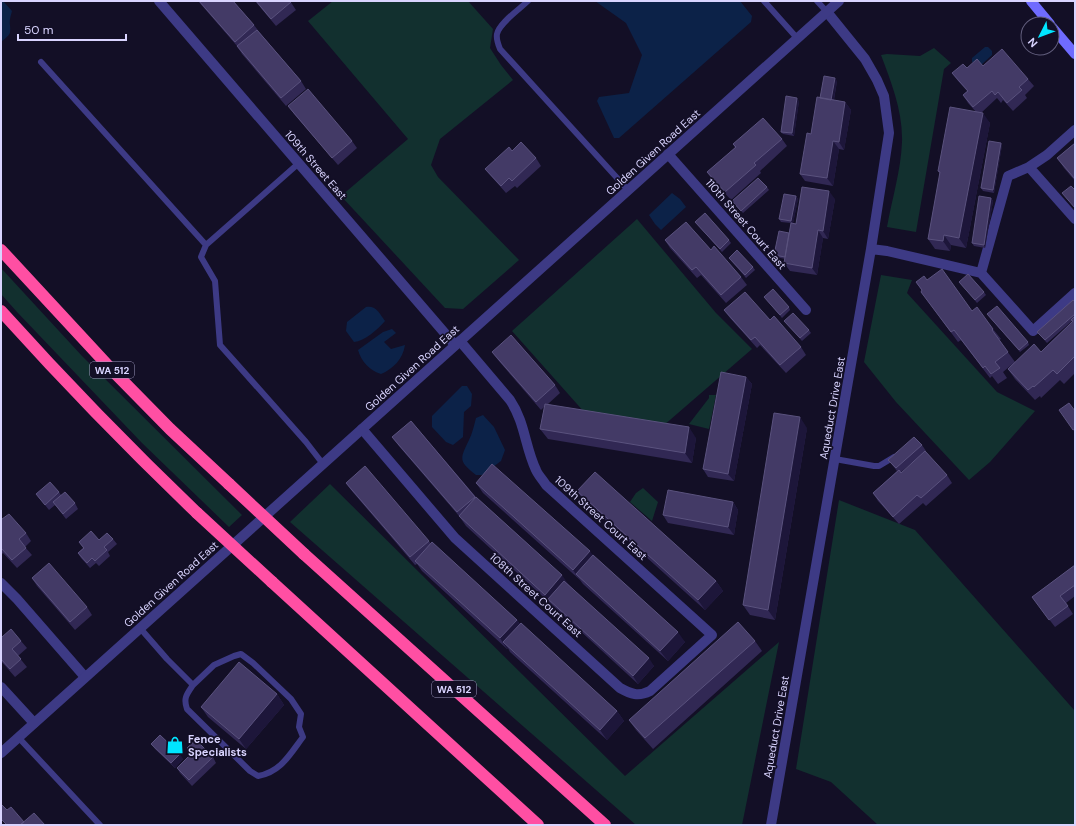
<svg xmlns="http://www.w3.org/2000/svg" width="1076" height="826" viewBox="0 0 1076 826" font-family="'DM Sans',sans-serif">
<rect width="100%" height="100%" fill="#130f26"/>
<path fill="#12302f" d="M 333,1 L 468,1 L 493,29 L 490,48 L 501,65 L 513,80 L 440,139 L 431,165 L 438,177 L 519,260 L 463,309 L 445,308 L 341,196 L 408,139 L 308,21 Z
M 934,48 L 951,63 L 944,69 L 916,232 L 887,227 C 892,199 901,170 902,142 C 903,111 891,82 881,55 L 887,54 L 920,56 Z
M 637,219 L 716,313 L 752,349 L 663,426 L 585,413 L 512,331 Z
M 1,268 L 82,356 L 242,515 L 229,527 L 142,443 L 17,312 L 1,294 Z
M 881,275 L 912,280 L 907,293 L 997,392 L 1035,411 L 990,462 L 969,480 L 896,402 L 864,362 Z
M 709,395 L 716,395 L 709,429 L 689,424 L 709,398 Z
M 330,484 L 625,776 L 779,642 L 742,825 L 636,825 L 290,522 Z
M 643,488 L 658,502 L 652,521 L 630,502 L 636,493 Z
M 839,500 L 915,530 L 1075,711 L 1075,825 L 878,825 L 831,782 L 796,769 Z"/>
<path fill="#0c2248" d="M 1,1 L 3,1 L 12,11 C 11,15 9,21 10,25 C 11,36 9,35 1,42 Z
M 595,1 L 740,1 L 752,16 L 751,22 L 619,138 L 614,138 L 597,101 L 599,97 L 629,93 L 642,55 L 626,23 Z
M 985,47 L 988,47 L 992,51 L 992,55 L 980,66 L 976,65 L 972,62 L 972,58 Z
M 672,193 L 680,199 L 686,207 L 661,230 L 655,224 L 649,215 Z
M 366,307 C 376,305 380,314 385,321 C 377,330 365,341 354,342 L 346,331 L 347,322 Z
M 392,329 L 396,333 L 384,342 L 391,349 L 405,345 C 403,359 393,369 381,374 C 370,371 361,361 358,350 L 383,332 Z
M 462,386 L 467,386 L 472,394 L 471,406 L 464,412 L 463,437 L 453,445 L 446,442 L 432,427 L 432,416 Z
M 483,415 L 494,427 L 505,450 L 501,461 L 482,475 L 476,475 C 458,461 460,459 469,440 C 472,434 474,426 476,418 Z"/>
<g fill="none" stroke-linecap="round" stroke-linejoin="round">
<path stroke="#3d3a85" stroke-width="6" d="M 528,1 C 520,9 499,23 497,34 C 496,39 498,44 500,49 L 628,190
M 764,1 L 797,38
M 817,1 L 827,12
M 41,62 L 206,245
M 299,163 L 206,245 L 201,257 L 215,281 L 220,345 L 306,442 L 323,464
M 835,459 L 874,466 L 879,466 L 894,457
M 140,628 L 167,659 L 193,685 C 187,694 183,698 187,709 L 250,771 L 258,776 C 281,772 290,754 303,737 L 299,727 L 301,714 L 291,699 L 253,663 L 241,654 L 234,656 L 214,665 L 193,685
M 18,737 L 100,825"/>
<path stroke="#3d3a85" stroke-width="10" d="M 159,1 L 455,345
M 668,154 L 806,310
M 1029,167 L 1075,219
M 871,249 L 887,251 L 981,273
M 981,273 L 1008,176 L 1029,167 L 1047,155 L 1075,130
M 981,273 L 1033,331 L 1075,293
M 362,429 L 455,538 L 620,688 C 631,694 638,697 650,691 L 712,635 L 546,485 C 543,480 538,475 536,470 C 525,447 525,422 510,400 L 460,341
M 1,583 L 17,599 L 85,677
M 1,687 L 34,723
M 771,825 L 871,249 L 889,133 L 884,96 L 877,80 L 865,59 L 827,12"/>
<path stroke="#3d3a85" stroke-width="10" d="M 1,753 L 839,1"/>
<path stroke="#6f6bff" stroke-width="10" d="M 1031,1 L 1050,24
M 1052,27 L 1075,54"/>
<path stroke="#ff4fa3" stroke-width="12" d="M 1,250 L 113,371 L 170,429 L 229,484
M 1,311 C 64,381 129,448 197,513
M 304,554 L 605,825
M 272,582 L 538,825"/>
<path stroke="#ff4fa3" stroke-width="12" d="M 229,484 L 304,554
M 197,513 L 272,582"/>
</g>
<path fill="#312854" d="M 198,1 L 233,1 L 254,25 L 260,33 L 301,81 L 306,89 L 286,106 L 242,54 L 237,46 Z
M 255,1 L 290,1 L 296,10 L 276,26 Z
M 983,66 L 1028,79 L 1034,86 L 1025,95 L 1027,98 L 1013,111 L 1003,100 L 1001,103 L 997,98 L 981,113 L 990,123 L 966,248 L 951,245 L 950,251 L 935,249 L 928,239 L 940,174 L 938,171 L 976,112 L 968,103 L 963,95 L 967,91 L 958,81 L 952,73 L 967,68 Z
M 837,81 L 834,100 L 845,102 L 851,110 L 844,150 L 839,149 L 833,186 L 805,181 L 800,174 L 811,134 L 820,98 Z
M 799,101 L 794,136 L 783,134 L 781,132 Z
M 288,106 L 352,141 L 357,148 L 338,165 L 294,114 Z
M 782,139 L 787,146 L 760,171 L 761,173 L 731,200 L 713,180 L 707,172 L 735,148 L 733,144 Z
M 1001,143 L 1002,145 L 994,193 L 983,191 L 981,188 Z
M 1075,143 L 1075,181 L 1064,168 L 1057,158 Z
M 512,151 L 536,158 L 541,166 L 517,188 L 515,186 L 506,193 L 491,176 L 485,169 Z
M 767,187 L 769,190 L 743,213 L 732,201 Z
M 796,196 L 798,199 L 793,223 L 796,224 L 835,199 L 828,239 L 823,238 L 817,275 L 790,271 L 784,263 L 785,259 L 776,257 L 774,255 L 789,233 L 791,223 L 781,222 L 779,219 Z
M 991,198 L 993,201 L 985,248 L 974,246 L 972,243 Z
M 695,222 L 729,240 L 731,243 L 722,252 Z
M 665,240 L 711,250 L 741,277 L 747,285 L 726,303 L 701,275 L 697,278 L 670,248 Z
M 729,258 L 753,267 L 755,270 L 746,278 Z
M 927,280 L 972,311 L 993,329 L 1001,339 L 999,340 L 1015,362 L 1041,352 L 1073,321 L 1072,321 L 1047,343 L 1037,332 L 1075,302 L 1075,373 L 1064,384 L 1060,380 L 1041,398 L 1040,396 L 1035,400 L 1015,379 L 1008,369 L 1015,362 L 1003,372 L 1007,378 L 998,384 L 992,376 L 990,378 L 961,340 L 958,342 L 921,292 L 922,291 L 916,282 Z
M 959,282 L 984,292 L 986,295 L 977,303 Z
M 764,297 L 789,307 L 790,310 L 782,318 Z
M 724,310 L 770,320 L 801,347 L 806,355 L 786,373 L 760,345 L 757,348 L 730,318 Z
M 987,314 L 1028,342 L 1029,345 L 1020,352 Z
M 784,321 L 809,330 L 811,333 L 802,341 Z
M 492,352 L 555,385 L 560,393 L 548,404 L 696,438 L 692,463 L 548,439 L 540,429 L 544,407 L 541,410 L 498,360 Z
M 746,377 L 752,384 L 734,481 L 708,477 L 703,469 Z
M 411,421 L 476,497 L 654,666 L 638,684 L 466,526 L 459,516 L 398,445 L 392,437 Z
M 807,428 L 775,620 L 750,615 L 743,605 Z
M 922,445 L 926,451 L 901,472 L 947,475 L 952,483 L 926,506 L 923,503 L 899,524 L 878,501 L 873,493 L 897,471 L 888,460 Z
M 346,483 L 429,541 L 431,544 L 517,620 L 520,624 L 617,711 L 624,721 L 607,740 L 510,652 L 508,648 L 507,649 L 422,571 L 417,564 L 415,565 L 351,490 Z
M 476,483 L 593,555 L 685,642 L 668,661 L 583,584 L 580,580 L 483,493 Z
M 577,491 L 716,581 L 723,591 L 705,610 L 584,501 Z
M 59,492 L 61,495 L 75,503 L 78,509 L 66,519 L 55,505 L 49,510 L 36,494 Z
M 733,502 L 738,510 L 734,535 L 668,523 L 663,515 Z
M 1,519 L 26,533 L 31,541 L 25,547 L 32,555 L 17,568 L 3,553 L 1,555 Z
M 113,539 L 117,544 L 108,552 L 110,556 L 99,566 L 96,563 L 90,568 L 81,558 L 78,553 L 83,548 L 79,542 Z
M 1075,565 L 1075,596 L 1066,603 L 1073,614 L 1055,627 L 1032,597 Z
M 32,578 L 87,607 L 92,615 L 75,630 L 37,586 Z
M 1,636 L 2,637 L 21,641 L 27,648 L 18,656 L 27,667 L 15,677 L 1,661 Z
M 755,641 L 762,651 L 653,749 L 636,730 L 629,720 Z
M 277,694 L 284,705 L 246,749 L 208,717 L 201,707 Z
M 151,744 L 183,759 L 175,768 L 155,749 Z
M 187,748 L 213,757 L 216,763 L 192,786 L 180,773 L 177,768 L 191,754 Z"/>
<path fill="#1d163a" d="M 835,78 L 837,81 L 833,104 L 831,101 Z
M 797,98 L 799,101 L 794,136 L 792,133 Z
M 845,102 L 851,110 L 844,150 L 839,142 Z
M 983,113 L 990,123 L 966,248 L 959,238 Z
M 833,141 L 839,149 L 833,186 L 827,178 Z
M 1001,143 L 1002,145 L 994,193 L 993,190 Z
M 829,191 L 835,199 L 828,239 L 823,231 Z
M 796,196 L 798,199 L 793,224 L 791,221 Z
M 991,198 L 993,201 L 985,248 L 984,245 Z
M 818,230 L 823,238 L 817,275 L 812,268 Z
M 944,235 L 951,245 L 950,251 L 943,241 Z
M 746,377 L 752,384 L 734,481 L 728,474 Z
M 800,417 L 807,428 L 775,620 L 768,610 Z
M 689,427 L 696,438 L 692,463 L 685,453 Z
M 733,502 L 738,510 L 734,535 L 728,527 Z
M 590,551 L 597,561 L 576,574 L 580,580 L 573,570 Z
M 562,575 L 569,585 L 548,600 L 545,595 Z
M 716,581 L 723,591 L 705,610 L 698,600 Z
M 517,620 L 524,630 L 503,642 L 508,648 L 507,649 L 500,638 Z
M 678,632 L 685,642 L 668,661 L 660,651 Z
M 649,658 L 654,666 L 638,684 L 633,676 Z
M 277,694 L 284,705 L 246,749 L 239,739 Z
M 617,711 L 624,721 L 607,740 L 600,730 Z
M 180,754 L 183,759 L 175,768 L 171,763 Z"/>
<path fill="#433a66" stroke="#5a527e" d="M 199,1 L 233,1 L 254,25 L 235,42 Z
M 256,1 L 290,1 L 291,2 L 271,19 Z
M 257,30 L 301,81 L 281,98 L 237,46 Z
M 1002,49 L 1028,79 L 1019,87 L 1022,90 L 1007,103 L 998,92 L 995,95 L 992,91 L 973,107 L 963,95 L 968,91 L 952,73 L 963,64 L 967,68 L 977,59 L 983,66 Z
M 824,76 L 835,78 L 831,100 L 820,98 Z
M 308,89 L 352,141 L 332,158 L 288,106 Z
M 786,96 L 797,98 L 792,133 L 781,132 Z
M 817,97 L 845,102 L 839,142 L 833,141 L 827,178 L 800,174 L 807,133 L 811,134 Z
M 950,107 L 983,113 L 959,238 L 944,235 L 943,241 L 928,239 L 940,172 L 938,171 Z
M 763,118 L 782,139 L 754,163 L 756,165 L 725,192 L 707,172 L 736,147 L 733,144 Z
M 989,141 L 1001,143 L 993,190 L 981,188 Z
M 521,142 L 536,158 L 512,181 L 509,178 L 501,186 L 485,169 L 509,147 L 512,151 Z
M 1075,143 L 1075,179 L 1057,158 Z
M 758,178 L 767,187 L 741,211 L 732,201 Z
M 1071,186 L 1075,190 L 1075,208 L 1062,193 Z
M 802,187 L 829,191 L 823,231 L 818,230 L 812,268 L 784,263 L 791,223 L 796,224 Z
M 784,194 L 796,196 L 791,221 L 779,219 Z
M 979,196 L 991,198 L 984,245 L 972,243 Z
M 705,213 L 729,240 L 720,249 L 695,222 Z
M 686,222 L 711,250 L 714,246 L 741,277 L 721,295 L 696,267 L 692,270 L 665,240 Z
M 779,231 L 789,233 L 785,257 L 774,255 Z
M 737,250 L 753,267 L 745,275 L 729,258 Z
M 942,269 L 972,311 L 977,307 L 993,329 L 992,330 L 1008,352 L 995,362 L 1000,368 L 991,374 L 985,366 L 983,368 L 954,330 L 951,332 L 921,292 L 922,290 L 916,282 L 924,276 L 927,280 Z
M 968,274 L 984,292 L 975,300 L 959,282 Z
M 773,289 L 789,307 L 780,315 L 764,297 Z
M 745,292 L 770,320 L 774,316 L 801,347 L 780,365 L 755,337 L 751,340 L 724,310 Z
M 1073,300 L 1075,302 L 1075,314 L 1045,340 L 1037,332 Z
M 997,306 L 1028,342 L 1019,350 L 987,314 Z
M 793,313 L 809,330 L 800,338 L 784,321 Z
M 1075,316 L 1075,356 L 1057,374 L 1053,370 L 1034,387 L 1033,386 L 1028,390 L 1008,369 L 1034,344 L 1041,352 L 1073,321 L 1071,320 Z
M 511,335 L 555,385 L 536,402 L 492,352 Z
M 721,372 L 746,377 L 728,474 L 703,469 Z
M 1069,403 L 1075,411 L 1075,429 L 1073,430 L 1059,410 Z
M 545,404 L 689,427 L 685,453 L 540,429 Z
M 774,413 L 800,417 L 768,610 L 743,605 Z
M 411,421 L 475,497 L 457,512 L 392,437 Z
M 914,437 L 922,445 L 896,468 L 888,460 Z
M 925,451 L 947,475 L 921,498 L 917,495 L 893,517 L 873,493 L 899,470 L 901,473 Z
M 492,464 L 590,551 L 573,570 L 476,483 Z
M 365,466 L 429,541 L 410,557 L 346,483 Z
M 595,472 L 716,581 L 698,600 L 577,491 Z
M 50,482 L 59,492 L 45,505 L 36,494 Z
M 668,490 L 733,502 L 728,527 L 663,515 Z
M 65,492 L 75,503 L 63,514 L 53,502 Z
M 476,497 L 562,575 L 545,595 L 459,516 Z
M 9,514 L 26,533 L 19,539 L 26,548 L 12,560 L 1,548 L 1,519 L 2,519 Z
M 91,531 L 99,540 L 107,533 L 113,539 L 104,547 L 107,550 L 95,561 L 92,558 L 87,563 L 78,553 L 84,548 L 79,542 Z
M 432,542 L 517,620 L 500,638 L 415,561 Z
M 593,555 L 678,632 L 660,651 L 576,574 Z
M 49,563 L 87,607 L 70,622 L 32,578 Z
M 1075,565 L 1075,585 L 1060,596 L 1068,606 L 1049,620 L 1032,597 Z
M 564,581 L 649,658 L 633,676 L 548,599 Z
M 738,622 L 755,641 L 645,738 L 629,720 Z
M 521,623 L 617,711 L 600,730 L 503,642 Z
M 11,629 L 21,641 L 12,649 L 21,659 L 10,669 L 1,659 L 1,636 L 2,637 Z
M 239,662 L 277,694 L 239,739 L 201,707 Z
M 160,735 L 180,754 L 171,763 L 151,744 Z
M 196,740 L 213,757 L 189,780 L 177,768 L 192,753 L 187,748 Z
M 1,804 L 7,810 L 11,807 L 24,822 L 20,825 L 7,825 L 1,819 Z
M 34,813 L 45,825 L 20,825 Z"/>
<defs>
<g id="shop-bare" transform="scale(1.38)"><path d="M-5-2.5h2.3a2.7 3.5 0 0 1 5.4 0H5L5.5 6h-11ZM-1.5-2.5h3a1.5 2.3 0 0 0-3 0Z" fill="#00e5ff" stroke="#130f26" stroke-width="2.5" paint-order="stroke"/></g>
</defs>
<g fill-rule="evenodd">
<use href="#shop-bare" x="175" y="745"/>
</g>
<g text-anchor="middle" stroke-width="3.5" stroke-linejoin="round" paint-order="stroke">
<g fill="#130f26" stroke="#9e99be" stroke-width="1">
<rect x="90" y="362" width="44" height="16" rx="3"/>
<rect x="432" y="681" width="44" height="16" rx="3"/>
</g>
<g font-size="10" font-weight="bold" fill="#d9d4ff">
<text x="112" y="374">WA 512</text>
<text x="454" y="693">WA 512</text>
</g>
<g font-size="11" fill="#d9d4ff" stroke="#130f26">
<text transform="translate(653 152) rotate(-42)" y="4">Golden Given Road East</text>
<text transform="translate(316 165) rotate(49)" y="4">109th Street East</text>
<text transform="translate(746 224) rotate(49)" y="4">110th Street Court East</text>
<text transform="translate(412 368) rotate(-42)" y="4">Golden Given Road East</text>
<text transform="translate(832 408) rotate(-80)" y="4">Aqueduct Drive East</text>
<text transform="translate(601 518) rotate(42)" y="4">109th Street Court East</text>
<text transform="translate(171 584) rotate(-42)" y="4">Golden Given Road East</text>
<text transform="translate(536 595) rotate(42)" y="4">108th Street Court East</text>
<text transform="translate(776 727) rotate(-80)" y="4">Aqueduct Drive East</text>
</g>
<g font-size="11" font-weight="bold" fill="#d9d4ff" stroke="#130f26" text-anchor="start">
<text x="188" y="743">Fence<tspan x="188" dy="13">Specialists</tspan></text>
</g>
</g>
<rect width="1076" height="826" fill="none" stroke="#d9d4ff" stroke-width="4"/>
<g transform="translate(1040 36) rotate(228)"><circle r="19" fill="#130f26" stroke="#625e7d"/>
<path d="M0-3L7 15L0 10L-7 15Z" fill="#00e5ff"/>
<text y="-6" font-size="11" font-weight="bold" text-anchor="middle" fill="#d9d4ff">N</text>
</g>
<path d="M18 34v6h108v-6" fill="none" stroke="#d9d4ff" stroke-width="2"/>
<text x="24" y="34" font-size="12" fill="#d9d4ff" stroke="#130f26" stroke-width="3" paint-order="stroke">50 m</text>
</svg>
